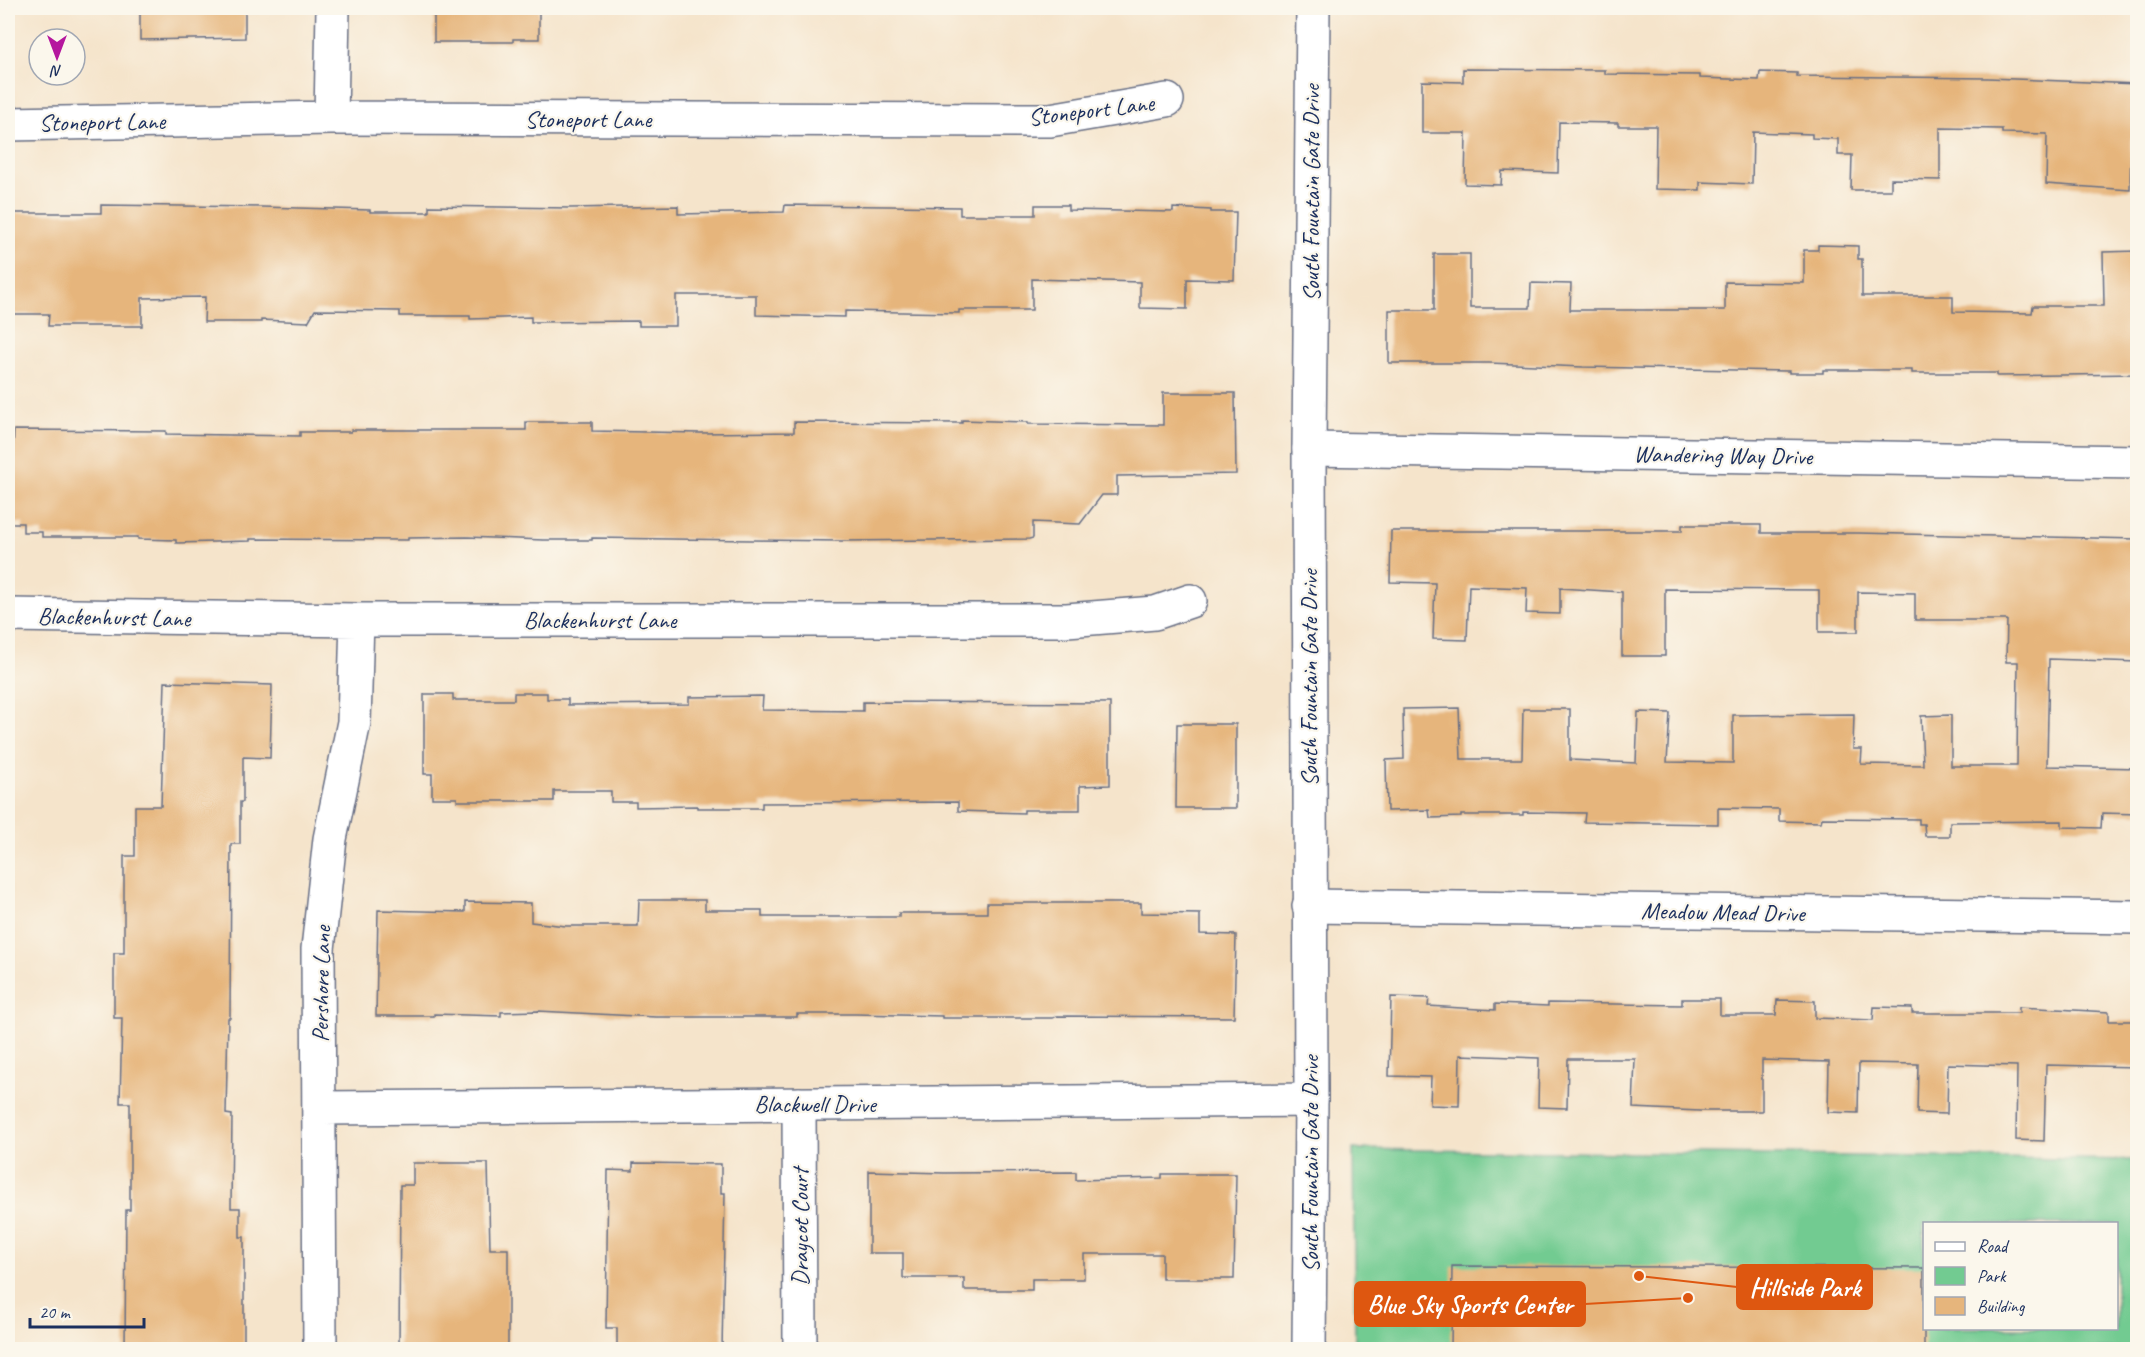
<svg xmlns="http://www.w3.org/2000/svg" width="2145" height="1357" viewBox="0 0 2145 1357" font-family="Caveat,sans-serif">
<rect width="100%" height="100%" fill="#fbf7ec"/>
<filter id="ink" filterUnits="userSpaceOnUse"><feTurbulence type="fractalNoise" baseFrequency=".0167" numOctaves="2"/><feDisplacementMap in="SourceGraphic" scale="12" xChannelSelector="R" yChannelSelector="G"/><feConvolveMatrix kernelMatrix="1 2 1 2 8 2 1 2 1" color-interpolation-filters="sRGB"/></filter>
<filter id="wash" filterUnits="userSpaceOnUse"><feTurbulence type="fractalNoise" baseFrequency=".008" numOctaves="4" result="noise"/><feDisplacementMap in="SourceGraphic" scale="24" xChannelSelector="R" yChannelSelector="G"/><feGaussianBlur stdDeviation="1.35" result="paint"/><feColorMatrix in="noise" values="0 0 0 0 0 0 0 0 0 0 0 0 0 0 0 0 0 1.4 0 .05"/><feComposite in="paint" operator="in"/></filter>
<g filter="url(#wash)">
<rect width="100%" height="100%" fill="#f5e4cb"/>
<path fill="#72cb91" stroke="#467d78" stroke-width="1.5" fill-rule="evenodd" d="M 1353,1149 L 2137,1160 L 2137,1349 L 1355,1349 ZM 1924,1224 L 2116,1224 L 2116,1328 L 1924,1328 Z"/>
<g id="blocks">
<path fill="#e6b57c" d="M 140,8 L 245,8 L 245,38 L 140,40 Z
M 434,8 L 539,8 L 539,39 L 513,39 L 513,42 L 434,42 Z
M 1463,69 L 1605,70 L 1605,74 L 1700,75 L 1700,78 L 1759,80 L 1760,72 L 1797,73 L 1797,76 L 1988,78 L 2138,84 L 2138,138 L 2131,138 L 2130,190 L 2046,184 L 2047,134 L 2002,133 L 2002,129 L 1940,128 L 1940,180 L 1891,179 L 1891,190 L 1851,190 L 1852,155 L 1838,155 L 1838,139 L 1812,138 L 1812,134 L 1753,132 L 1752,184 L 1700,182 L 1700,190 L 1655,189 L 1656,126 L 1618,126 L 1618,123 L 1559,122 L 1558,173 L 1502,171 L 1501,185 L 1465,184 L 1466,133 L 1422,133 L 1422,81 L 1463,82 Z
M 101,205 L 261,207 L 370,210 L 370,212 L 429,212 L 429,206 L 570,208 L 678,206 L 678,214 L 784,212 L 785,205 L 887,206 L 960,207 L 960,215 L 1035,215 L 1035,205 L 1068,205 L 1068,210 L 1173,212 L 1173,208 L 1211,210 L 1211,212 L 1236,212 L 1234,280 L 1187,279 L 1187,309 L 1140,308 L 1140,282 L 1032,279 L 1032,310 L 959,310 L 959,313 L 845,311 L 845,317 L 756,315 L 756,295 L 676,295 L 676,326 L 639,326 L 639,321 L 531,322 L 531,317 L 470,319 L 470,316 L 400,316 L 400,311 L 315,310 L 308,322 L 261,320 L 261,322 L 204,322 L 205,297 L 142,298 L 142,326 L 48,326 L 49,314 L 8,314 L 8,213 L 101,213 Z
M 1818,245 L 1858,246 L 1858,259 L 1862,259 L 1862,296 L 1953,296 L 1953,312 L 2032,313 L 2033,306 L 2104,306 L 2103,252 L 2138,251 L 2138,374 L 1997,376 L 1997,373 L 1912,373 L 1912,370 L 1823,370 L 1823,373 L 1789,373 L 1789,371 L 1583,367 L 1489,363 L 1389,363 L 1389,310 L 1434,310 L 1434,254 L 1470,254 L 1470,308 L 1530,308 L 1531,283 L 1571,284 L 1570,310 L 1725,310 L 1725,282 L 1804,283 L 1804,250 L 1818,250 Z
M 1163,393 L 1235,393 L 1236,474 L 1117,476 L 1117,495 L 1102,495 L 1080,524 L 1033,522 L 1033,538 L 1029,539 L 842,541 L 592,538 L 592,540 L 543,540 L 467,537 L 408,538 L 408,540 L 250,539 L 250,541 L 176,543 L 176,540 L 138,539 L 138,537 L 42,537 L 42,532 L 23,532 L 23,523 L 8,523 L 8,451 L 13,451 L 14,430 L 166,431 L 166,434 L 300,436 L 300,432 L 351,432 L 351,430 L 526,430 L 526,422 L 592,422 L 592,431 L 700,433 L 794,432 L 794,422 L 962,423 L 962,420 L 1028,422 L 1028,424 L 1163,425 Z
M 1682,525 L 1761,525 L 1761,533 L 1858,533 L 2138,539 L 2138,662 L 2049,659 L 2047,766 L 2138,768 L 2138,814 L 2102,813 L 2101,828 L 2062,827 L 2062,821 L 1950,822 L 1950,836 L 1925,836 L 1924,824 L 1919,824 L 1919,819 L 1822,818 L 1821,822 L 1779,821 L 1779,809 L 1718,808 L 1718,824 L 1584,822 L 1585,813 L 1523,812 L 1523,815 L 1461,815 L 1461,817 L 1430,818 L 1429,810 L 1387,811 L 1386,760 L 1404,759 L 1403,709 L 1459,708 L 1461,759 L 1522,759 L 1523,709 L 1570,709 L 1570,760 L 1636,763 L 1638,712 L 1670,713 L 1667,762 L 1733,763 L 1733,715 L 1854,714 L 1853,749 L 1862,749 L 1861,764 L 1923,765 L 1921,716 L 1951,715 L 1951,766 L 2017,766 L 2018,662 L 2006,662 L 2007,620 L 1915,620 L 1915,593 L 1858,592 L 1858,632 L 1819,632 L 1819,590 L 1665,589 L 1665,656 L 1622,656 L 1622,592 L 1560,588 L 1560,614 L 1526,613 L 1527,588 L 1469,586 L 1467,640 L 1433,639 L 1435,583 L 1390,582 L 1391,531 L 1682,531 Z
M 165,682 L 272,685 L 270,758 L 243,757 L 243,802 L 240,802 L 240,844 L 231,844 L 230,1018 L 228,1018 L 226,1114 L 232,1115 L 231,1208 L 240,1208 L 240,1237 L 244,1237 L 244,1350 L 125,1350 L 126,1210 L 130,1210 L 130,1103 L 120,1103 L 122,1018 L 114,1018 L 114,953 L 124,953 L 124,856 L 135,856 L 135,806 L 161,806 Z
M 514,693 L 547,693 L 547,699 L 568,699 L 568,705 L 689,704 L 689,697 L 763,696 L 762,710 L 863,711 L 863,702 L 1110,703 L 1110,785 L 1080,786 L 1080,810 L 1024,810 L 1024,813 L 958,811 L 958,802 L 762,803 L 762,808 L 697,808 L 697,806 L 636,807 L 636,802 L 611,802 L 611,791 L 554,791 L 554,801 L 457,801 L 457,798 L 432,798 L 432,774 L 424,774 L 424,694 L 453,694 L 453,700 L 514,700 Z
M 1177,724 L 1236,724 L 1236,808 L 1176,808 Z
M 639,900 L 705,900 L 705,910 L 762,910 L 762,917 L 899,917 L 899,913 L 987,913 L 987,903 L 1141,903 L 1141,913 L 1200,914 L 1200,934 L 1236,935 L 1234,1017 L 1057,1016 L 1053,1018 L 942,1018 L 942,1016 L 856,1014 L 797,1014 L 797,1017 L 656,1017 L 538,1011 L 501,1012 L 501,1016 L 434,1014 L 434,1016 L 376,1016 L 378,910 L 465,912 L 465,902 L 531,903 L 531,922 L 566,926 L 638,926 Z
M 1391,997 L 1429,998 L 1428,1006 L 1495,1010 L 1495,1004 L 1548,1006 L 1548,1003 L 1682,1005 L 1682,999 L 1720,999 L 1720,1015 L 1776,1015 L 1777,1000 L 1815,1001 L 1815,1018 L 1873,1020 L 1874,1007 L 1912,1008 L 1912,1013 L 2019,1013 L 2019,1007 L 2109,1012 L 2109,1021 L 2138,1021 L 2138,1067 L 2046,1065 L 2044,1141 L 2016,1140 L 2017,1066 L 1948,1064 L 1947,1114 L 1917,1113 L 1918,1064 L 1859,1063 L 1858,1113 L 1828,1112 L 1829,1062 L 1762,1060 L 1762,1111 L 1700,1111 L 1633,1108 L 1635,1059 L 1568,1059 L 1567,1108 L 1538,1107 L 1539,1058 L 1460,1055 L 1459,1106 L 1430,1105 L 1431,1077 L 1389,1076 Z
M 413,1163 L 488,1163 L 490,1249 L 508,1249 L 508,1350 L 399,1350 L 400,1185 L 413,1185 Z
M 633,1163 L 721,1164 L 721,1193 L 725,1193 L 722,1350 L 617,1350 L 617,1328 L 606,1328 L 608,1170 L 633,1171 Z
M 869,1171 L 944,1173 L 1076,1172 L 1076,1180 L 1162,1178 L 1162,1174 L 1236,1174 L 1234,1279 L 1162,1279 L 1162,1254 L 1084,1254 L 1084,1279 L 1032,1279 L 1032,1290 L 964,1290 L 964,1278 L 903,1278 L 903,1253 L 869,1253 Z
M 1452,1266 L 1924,1268 L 1924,1350 L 1451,1350 Z"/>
</g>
</g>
<g filter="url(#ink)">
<use href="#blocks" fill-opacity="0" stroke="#676e84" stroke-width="1.5"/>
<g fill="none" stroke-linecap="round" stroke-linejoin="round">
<g stroke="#676e84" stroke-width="36">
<path id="minor" d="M 331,118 L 333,8
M 8,124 L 331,118 L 1050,120 L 1167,100
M 1309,449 L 2138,462
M 8,615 L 357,620 L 1067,620 L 1155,613 L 1190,601
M 1309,906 L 2138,917
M 799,1104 L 800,1350
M 320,1108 L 1311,1100
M 320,1350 L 318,949 L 330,839 L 354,722 L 357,620"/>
</g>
<g stroke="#676e84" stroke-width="36">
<path id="tertiary" d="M 1309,1350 L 1311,1100 L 1309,449 L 1313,8"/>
</g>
<use href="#minor" stroke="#fff" stroke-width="33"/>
<use href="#tertiary" stroke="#fff" stroke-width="33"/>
</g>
</g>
<g text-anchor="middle" stroke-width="4.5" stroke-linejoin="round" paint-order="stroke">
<g font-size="24" fill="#1b2f5e" stroke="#fbf7ec">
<text transform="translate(1091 110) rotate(-7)" y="8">Stoneport Lane</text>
<text x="588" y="127">Stoneport Lane</text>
<text transform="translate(102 122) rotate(-1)" y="8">Stoneport Lane</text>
<text transform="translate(1311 193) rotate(-90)" y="8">South Fountain Gate Drive</text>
<text transform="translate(1723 455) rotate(1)" y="8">Wandering Way Drive</text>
<text transform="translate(114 617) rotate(1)" y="8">Blackenhurst Lane</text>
<text x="600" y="628">Blackenhurst Lane</text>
<text transform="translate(1309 678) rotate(-90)" y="8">South Fountain Gate Drive</text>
<text transform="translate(1723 912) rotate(1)" y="8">Meadow Mead Drive</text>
<text transform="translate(321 984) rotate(-89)" y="8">Pershore Lane</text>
<text x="815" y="1112">Blackwell Drive</text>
<text transform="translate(1310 1164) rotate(-90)" y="8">South Fountain Gate Drive</text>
<text transform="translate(800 1227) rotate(-90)" y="8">Draycot Court</text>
</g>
</g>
<path fill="none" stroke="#de5710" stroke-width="2" d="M1639 1276L1737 1287M1688 1298L1585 1304"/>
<g fill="#de5710" stroke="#fbf7ec" stroke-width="2">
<circle cx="1639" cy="1276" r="6"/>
<circle cx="1688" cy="1298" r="6"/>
</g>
<g fill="#de5710" stroke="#de5710" stroke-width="2">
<rect x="1737" y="1265" width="135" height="44" rx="6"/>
<rect x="1355" y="1282" width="230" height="44" rx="6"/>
</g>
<g font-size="26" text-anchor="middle" font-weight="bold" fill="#fff">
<text x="1805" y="1296">Hillside Park</text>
<text x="1470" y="1313">Blue Sky Sports Center</text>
</g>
<rect width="2145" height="1357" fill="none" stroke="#fbf7ec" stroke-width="30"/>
<rect x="1923" y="1222" width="195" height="108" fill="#fbf7ec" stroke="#a1a7b3" stroke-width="1.5"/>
<rect x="1935" y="1242" width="30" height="9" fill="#ffffff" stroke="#a1a7b3" stroke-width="1.5"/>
<text x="1977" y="1252" font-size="18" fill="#1b2f5e">Road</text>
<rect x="1935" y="1267" width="30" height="18" fill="#72cb91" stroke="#a1a7b3" stroke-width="1.5"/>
<text x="1977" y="1282" font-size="18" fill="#1b2f5e">Park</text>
<rect x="1935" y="1297" width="30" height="18" fill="#e6b57c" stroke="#a1a7b3" stroke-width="1.5"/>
<text x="1977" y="1312" font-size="18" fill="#1b2f5e">Building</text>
<g transform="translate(57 57) rotate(180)"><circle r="28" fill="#fbf7ec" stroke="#a1a7b3" stroke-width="1.5"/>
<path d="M0-4.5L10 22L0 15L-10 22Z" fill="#b5179e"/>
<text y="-9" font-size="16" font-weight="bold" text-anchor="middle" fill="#1b2f5e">N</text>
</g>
<path d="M30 1318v9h114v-9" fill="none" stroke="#1b2f5e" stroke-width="3"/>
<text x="39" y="1318" font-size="18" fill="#1b2f5e" stroke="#fbf7ec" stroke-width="4.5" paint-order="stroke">20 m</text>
</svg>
